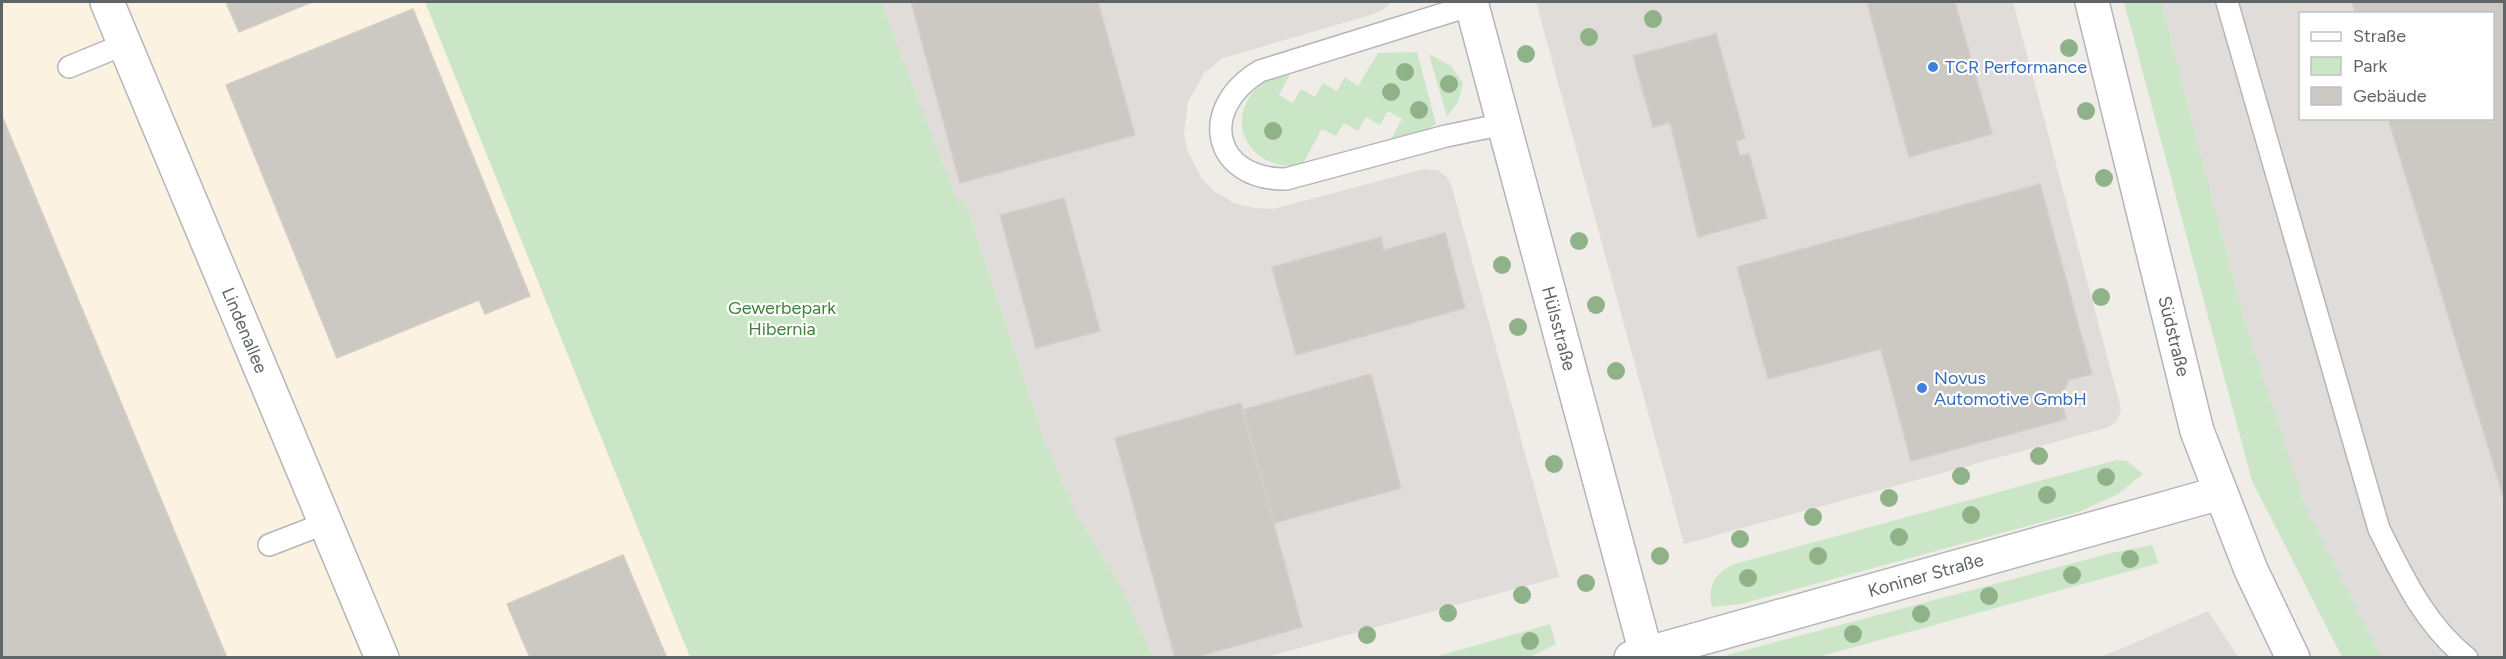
<svg xmlns="http://www.w3.org/2000/svg" width="2506" height="659" viewBox="0 0 2506 659" font-family="Figtree,sans-serif">
<rect width="100%" height="100%" fill="#f0ede8"/>
<path fill="#fcf2e1" d="M 2,2 L 425,2 L 690,657 L 2,657 Z"/>
<path fill="#dfdcda" fill-rule="evenodd" d="M 881,2 L 1392,2 L 1381,11 L 1367,16 L 1223,58 L 1204,73 L 1188,102 L 1184,134 L 1187,150 L 1202,179 L 1214,191 L 1234,203 L 1254,208 L 1273,209 L 1424,169 L 1437,170 L 1447,177 L 1452,188 L 1559,577 L 1266,657 L 1153,657 L 1122,588 L 1077,516 L 1044,439 L 969,212 L 964,202 L 958,203 Z
M 1536,2 L 2013,2 L 2120,405 L 2121,411 L 2116,422 L 2109,427 L 1684,544 Z
M 2161,2 L 2504,2 L 2504,657 L 2381,657 L 2305,506 L 2246,326 ZM 2300,14 L 2492,14 L 2492,118 L 2300,118 Z
M 2208,611 L 2238,657 L 2100,657 L 2123,648 Z"/>
<path fill="#cbe6c6" d="M 425,2 L 881,2 L 958,203 L 964,201 L 969,212 L 1044,439 L 1077,516 L 1122,588 L 1153,657 L 690,657 Z
M 2124,2 L 2161,2 L 2246,326 L 2305,506 L 2381,657 L 2342,657 L 2252,481 Z
M 1417,52 L 1436,124 L 1426,131 L 1390,141 L 1402,119 L 1388,111 L 1380,125 L 1366,117 L 1358,131 L 1344,123 L 1336,136 L 1322,129 L 1302,165 C 1258,173 1223,130 1253,92 C 1261,81 1278,77 1290,74 L 1279,95 L 1293,103 L 1301,89 L 1315,97 L 1323,83 L 1337,91 L 1345,77 L 1358,86 L 1378,53 Z
M 1429,54 L 1451,66 L 1463,83 L 1458,102 L 1447,117 Z
M 2117,460 L 2127,461 L 2143,474 L 2118,494 L 2079,512 L 1741,604 L 1712,607 C 1707,586 1715,573 1734,564 Z
M 2152,545 L 2159,563 L 1818,657 L 1727,658 L 1727,655 L 2111,553 Z
M 1550,624 L 1556,644 L 1530,657 L 1435,657 Z"/>
<path fill="#ccc8c4" stroke="#d5cec6" stroke-width="1.5" d="M 226,2 L 312,2 L 239,32 Z
M 911,2 L 1098,2 L 1135,135 L 960,183 Z
M 1867,2 L 1955,2 L 1992,134 L 1909,157 Z
M 2352,2 L 2504,2 L 2504,499 L 2388,118 L 2492,118 L 2492,14 L 2356,14 Z
M 413,9 L 530,296 L 485,314 L 479,300 L 337,358 L 226,85 Z
M 1716,34 L 1745,138 L 1736,141 L 1740,156 L 1749,154 L 1767,218 L 1698,237 L 1670,122 L 1653,127 L 1633,56 Z
M 2,116 L 227,658 L 2,658 Z
M 2040,184 L 2092,374 L 2069,380 L 2060,397 L 2066,419 L 1911,461 L 1881,349 L 1768,379 L 1737,267 Z
M 1064,198 L 1100,331 L 1036,348 L 1000,215 Z
M 1445,233 L 1465,308 L 1296,355 L 1272,267 L 1381,237 L 1384,250 Z
M 1371,374 L 1401,488 L 1274,523 L 1242,410 Z
M 1241,403 L 1302,627 L 1193,658 L 1175,658 L 1115,438 Z
M 623,555 L 667,658 L 530,658 L 507,604 Z"/>
<g fill="none" stroke-linecap="round" stroke-linejoin="round">
<g stroke="#b3b6b9" stroke-width="24">
<path id="lane" d="M 2227,2 L 2379,529 C 2402,575 2425,625 2467,658
M 1472,5 L 1260,71 C 1197,109 1213,180 1286,179 L 1446,136 L 1504,124
M 69,67 L 125,44
M 269,545 L 326,523"/>
</g>
<g stroke="#b3b6b9" stroke-width="36">
<g id="street">
<path id="s1" d="M 107,2 L 382,658"/>
<path id="s2" d="M 1471,2 L 1646,653"/>
</g>
</g>
<g stroke="#b2b6b9" stroke-width="36">
<g id="secondary">
<path id="s3" d="M 2092,2 L 2197,431 L 2251,570 L 2293,658"/>
<path id="s4" d="M 1631,658 L 2220,493"/>
</g>
</g>
<use href="#lane" stroke="#fff" stroke-width="21"/>
<use href="#street" stroke="#fff" stroke-width="33"/>
<use href="#secondary" stroke="#fff" stroke-width="33"/>
</g>
<g fill="#90b289">
<circle cx="1653" cy="19" r="9"/>
<circle cx="1589" cy="37" r="9"/>
<circle cx="2069" cy="48" r="9"/>
<circle cx="1526" cy="54" r="9"/>
<circle cx="1405" cy="72" r="9"/>
<circle cx="1449" cy="84" r="9"/>
<circle cx="1391" cy="92" r="9"/>
<circle cx="1419" cy="110" r="9"/>
<circle cx="2086" cy="111" r="9"/>
<circle cx="1273" cy="131" r="9"/>
<circle cx="2104" cy="178" r="9"/>
<circle cx="1579" cy="241" r="9"/>
<circle cx="1502" cy="265" r="9"/>
<circle cx="2101" cy="297" r="9"/>
<circle cx="1596" cy="305" r="9"/>
<circle cx="1518" cy="327" r="9"/>
<circle cx="1616" cy="371" r="9"/>
<circle cx="2039" cy="456" r="9"/>
<circle cx="1554" cy="464" r="9"/>
<circle cx="1961" cy="476" r="9"/>
<circle cx="2106" cy="477" r="9"/>
<circle cx="2047" cy="495" r="9"/>
<circle cx="1889" cy="498" r="9"/>
<circle cx="1971" cy="515" r="9"/>
<circle cx="1813" cy="517" r="9"/>
<circle cx="1899" cy="537" r="9"/>
<circle cx="1740" cy="539" r="9"/>
<circle cx="1660" cy="556" r="9"/>
<circle cx="1818" cy="556" r="9"/>
<circle cx="2130" cy="559" r="9"/>
<circle cx="2072" cy="575" r="9"/>
<circle cx="1748" cy="578" r="9"/>
<circle cx="1586" cy="583" r="9"/>
<circle cx="1522" cy="595" r="9"/>
<circle cx="1989" cy="596" r="9"/>
<circle cx="1448" cy="613" r="9"/>
<circle cx="1921" cy="614" r="9"/>
<circle cx="1853" cy="634" r="9"/>
<circle cx="1367" cy="635" r="9"/>
<circle cx="1530" cy="641" r="9"/>
</g>
<g fill="#3f7fe0" stroke="#fff" stroke-width="2">
<circle cx="1933" cy="67" r="6"/>
<circle cx="1922" cy="388" r="6"/>
</g>
<g text-anchor="middle" stroke-width="4.5" stroke-linejoin="round" paint-order="stroke">
<g font-size="18" fill="#366cbe" stroke="#fff" text-anchor="start">
<text x="1945" y="73">TCR Performance</text>
<text x="1934" y="384">Novus<tspan x="1934" dy="21">Automotive GmbH</tspan></text>
</g>
<g font-size="18" fill="#41823b" stroke="#fff">
<text x="782" y="314">Gewerbepark<tspan x="782" dy="21">Hibernia</tspan></text>
</g>
<g font-size="18" fill="#5f6467" stroke="#fff">
<text dy="6" stroke="none"><textPath href="#s2" startOffset="338">Hülsstraße</textPath></text>
<text dy="6" stroke="none"><textPath href="#s1" startOffset="356">Lindenallee</textPath></text>
<text dy="6" stroke="none"><textPath href="#s3" startOffset="344">Südstraße</textPath></text>
<text dy="6" stroke="none"><textPath href="#s4" startOffset="306">Koniner Straße</textPath></text>
</g>
</g>
<rect width="2506" height="659" fill="none" stroke="#5f6467" stroke-width="6"/>
<rect x="2299" y="12" width="195" height="108" fill="#ffffff" stroke="#bfc1c2" stroke-width="1.5"/>
<rect x="2311" y="32" width="30" height="9" fill="#ffffff" stroke="#bfc1c2" stroke-width="1.5"/>
<text x="2353" y="42" font-size="18" fill="#5f6467">Straße</text>
<rect x="2311" y="57" width="30" height="18" fill="#cbe6c6" stroke="#bfc1c2" stroke-width="1.5"/>
<text x="2353" y="72" font-size="18" fill="#5f6467">Park</text>
<rect x="2311" y="87" width="30" height="18" fill="#ccc8c4" stroke="#bfc1c2" stroke-width="1.5"/>
<text x="2353" y="102" font-size="18" fill="#5f6467">Gebäude</text>
</svg>
